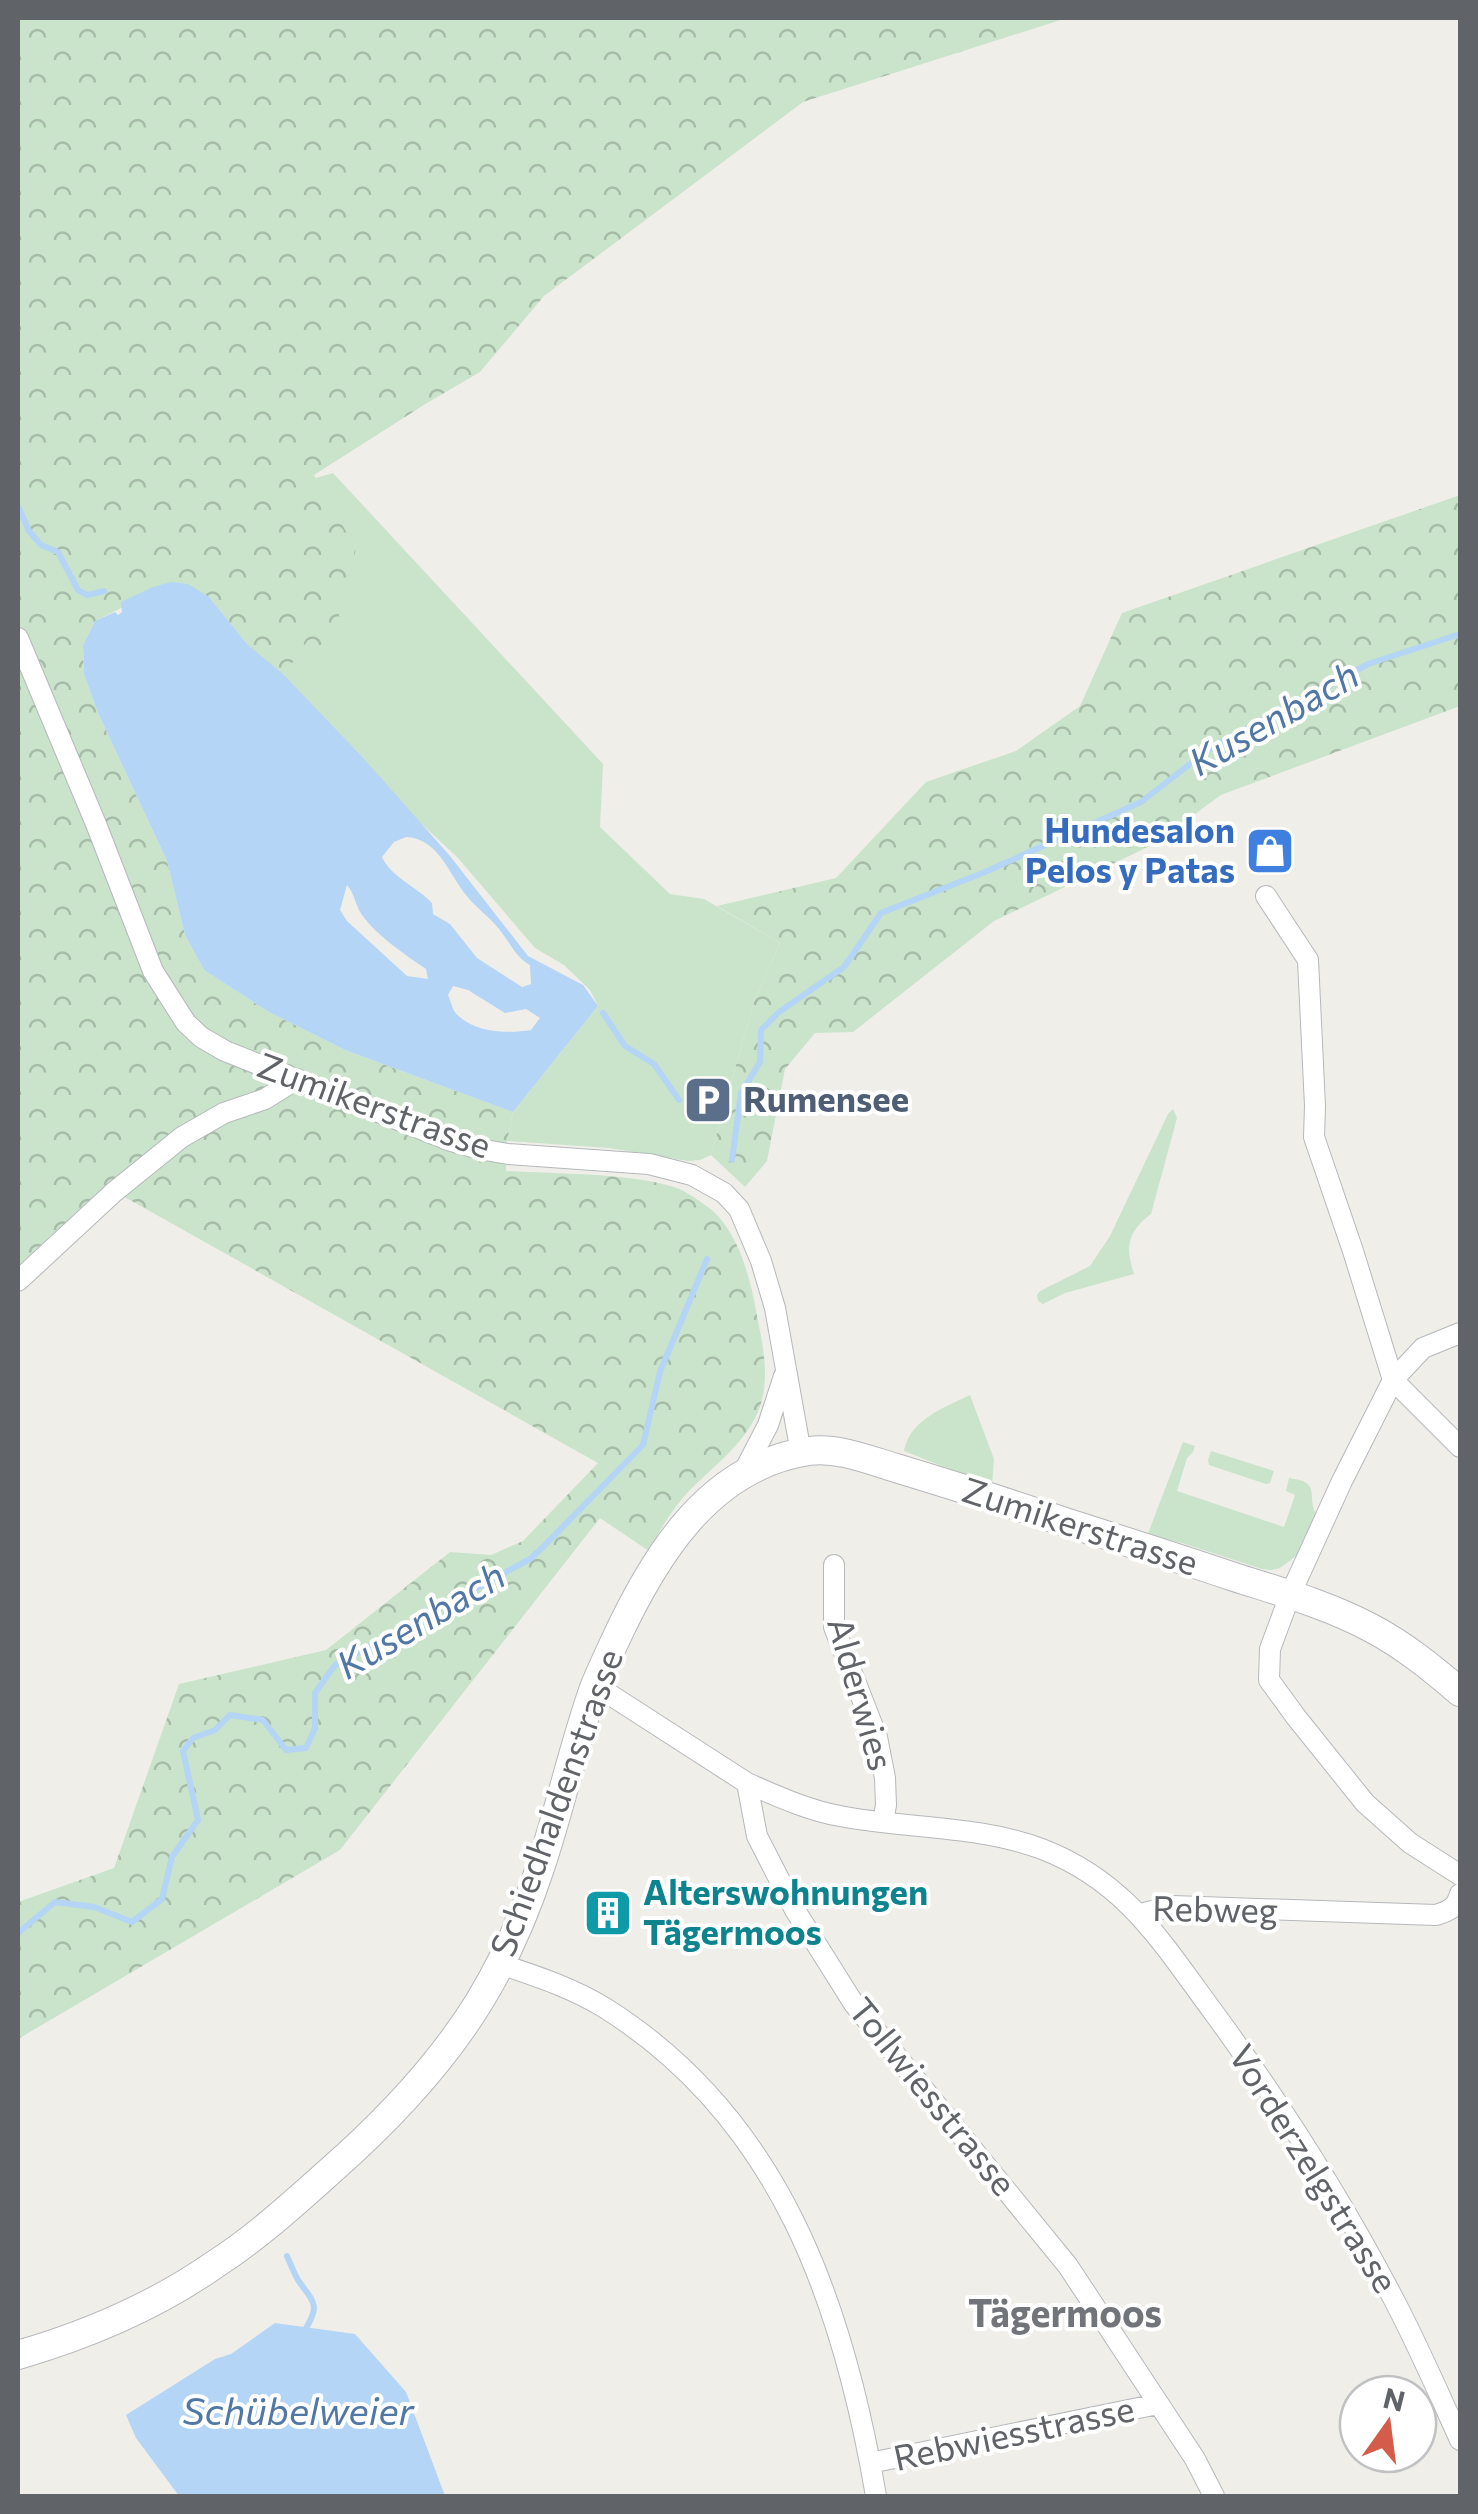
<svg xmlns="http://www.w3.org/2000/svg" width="1478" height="2514" viewBox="0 0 1478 2514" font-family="Commissioner,sans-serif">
<defs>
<pattern id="forest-crowns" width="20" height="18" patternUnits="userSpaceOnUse" patternTransform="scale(2.5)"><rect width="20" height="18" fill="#c9e4ca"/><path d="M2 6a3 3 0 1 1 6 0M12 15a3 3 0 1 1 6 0" fill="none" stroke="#a7bca8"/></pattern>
</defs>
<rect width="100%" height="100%" fill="#f0eee9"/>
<path fill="#c9e4ca" d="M 333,473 L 603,764 L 600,827 L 670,894 L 704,899 L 780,943 L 754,1001 L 711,1155 L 700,1160 L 688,1161 L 609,1148 L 507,1141 L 513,1112 L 598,1006 L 590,990 L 564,965 L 535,948 L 458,858 L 412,815 L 248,645 L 292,485 Z
M 1173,1109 L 1177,1118 L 1151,1214 C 1127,1232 1125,1247 1134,1274 L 1065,1293 L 1043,1304 L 1038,1301 L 1037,1295 L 1040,1291 L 1090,1266 L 1110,1236 L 1168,1114 Z
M 970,1395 L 994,1459 L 992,1486 L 904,1451 C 910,1419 944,1408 970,1395 Z
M 1183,1442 L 1195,1446 L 1193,1452 L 1187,1458 L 1177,1491 L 1284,1527 L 1295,1495 L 1286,1491 L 1289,1478 C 1323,1482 1306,1497 1316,1514 L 1296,1556 L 1280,1568 L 1272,1570 L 1262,1569 L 1182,1543 L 1147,1536 Z
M 1211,1451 L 1274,1471 L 1270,1483 L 1266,1484 L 1209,1465 L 1208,1460 Z"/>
<path fill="url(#forest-crowns)" d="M 18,18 L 1067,18 L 803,102 L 544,296 L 480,372 L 427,403 L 314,475 L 356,549 L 338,612 L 345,634 L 330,653 L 308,640 L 284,675 L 248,645 L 209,597 L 121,608 L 95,621 L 83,645 L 84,674 L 98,713 L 167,861 L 185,935 L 204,970 L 267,1011 L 345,1050 L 513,1112 L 507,1141 L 506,1171 C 556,1174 627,1173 674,1187 C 686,1191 703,1203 713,1211 C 740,1236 751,1281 757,1316 C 764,1350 772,1388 754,1420 C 735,1454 706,1471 682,1499 C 669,1514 658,1534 649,1551 L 600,1518 L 340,1850 L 18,2039 L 18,1902 L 114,1868 L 179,1684 L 326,1650 L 450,1552 L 491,1555 L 523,1541 L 598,1463 L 105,1186 L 18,1266 Z
M 1460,495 L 1460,706 L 1221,795 L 1154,844 L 994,921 L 853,1032 L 815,1033 L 785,1069 L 767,1161 L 745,1187 L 711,1155 L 754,1001 L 780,943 L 717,906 L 836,878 L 926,782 L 1016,751 L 1080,706 L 1122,613 Z"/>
<path fill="#b4d5f5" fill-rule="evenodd" d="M 171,582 L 188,584 L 209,597 L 248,645 L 284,675 L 366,761 L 450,856 L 528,956 L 583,985 L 598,1006 L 513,1112 L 345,1050 L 267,1011 L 204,970 L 185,935 L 167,861 L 98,713 L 84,674 L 83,645 L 95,621 L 115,612 L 118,615 L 122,612 L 121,602 L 153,587 ZM 406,837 C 438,838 449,874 466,895 C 476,908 490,917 499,929 C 509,941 516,958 530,965 L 531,984 L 522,987 L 477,958 L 450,924 L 433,914 L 432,903 C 417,887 391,877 382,857 L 394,842 ZM 347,885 C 355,894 355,905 362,915 C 377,936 404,954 426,969 L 428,979 L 407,976 L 347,921 L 340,910 ZM 453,986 L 468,990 L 505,1013 L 526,1009 L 540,1018 L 531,1030 C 507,1034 471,1033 454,1011 C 453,1009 449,997 448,995 Z
M 275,2323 L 355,2334 L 406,2392 L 445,2496 L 179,2496 L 136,2438 L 126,2415 L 215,2359 L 231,2354 Z"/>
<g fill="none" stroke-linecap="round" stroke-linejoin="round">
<path stroke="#b4d5f5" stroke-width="6" d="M 18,506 L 29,531 L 41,545 L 58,552 L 78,590 L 87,595 L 104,591
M 603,1013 L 625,1046 L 654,1064 L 679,1100
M 732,1160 L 741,1093 L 760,1062 L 761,1030 L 779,1012 L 844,967 L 881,913 L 985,872 L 1141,802 L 1212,747 L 1368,664 L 1460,634
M 18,1933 L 55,1902 L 94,1907 L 132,1922 L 162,1899 L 172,1857 L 198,1820 L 183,1751 L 193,1738 L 215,1730 L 230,1715 L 263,1720 L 286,1750 L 306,1748 L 315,1728 L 315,1693 L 335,1665 L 530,1559 L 543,1547 L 643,1445 L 660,1372 L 707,1259
M 287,2256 C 290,2263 294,2273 298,2280 C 315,2304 321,2305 303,2333"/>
<g stroke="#b5b8bb" stroke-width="22">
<path id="street" d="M 18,638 L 96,824 L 153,971 L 186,1023 L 201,1037 L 225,1051 L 451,1141 L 479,1149 L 508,1154 L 649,1164 L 692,1175 L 724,1193 L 739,1209 L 761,1261 L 775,1308 L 801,1453
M 1266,896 L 1308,960 L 1315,1106 L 1314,1137 L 1353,1251 L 1393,1380 L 1460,1447
M 18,1281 L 114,1192 L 182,1137 L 224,1113 L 265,1099 L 297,1079
M 1460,1333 L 1423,1348 L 1393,1380 L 1342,1481 L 1290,1595 L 1270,1649 L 1269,1680 L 1296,1717 L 1365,1803 L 1410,1843 L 1460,1875
M 742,1475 L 768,1425 L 784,1376
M 834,1565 L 834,1627 L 877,1737 L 885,1778 L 886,1805 L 883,1822
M 595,1685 L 747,1783 L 757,1836 L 795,1910 L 854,2004 L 1068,2266 L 1195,2459 L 1214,2496
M 747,1783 C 777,1796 807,1810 840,1816 C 906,1829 978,1825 1042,1849 C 1127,1882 1162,1943 1214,2013 C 1280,2103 1340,2197 1392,2296 C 1417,2343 1438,2392 1460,2440
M 1140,1914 L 1173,1906 L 1436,1915 C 1449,1911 1456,1908 1460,1894
M 500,1964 C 536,1976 573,1988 605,2008 C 780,2118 843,2303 876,2496
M 870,2463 L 1158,2404"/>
</g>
<g stroke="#b5b7bb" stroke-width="30">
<path id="secondary" d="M 18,2355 C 87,2335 155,2306 214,2265 C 256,2238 292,2205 329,2172 C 386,2122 439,2067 479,2002 C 504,1961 525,1914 540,1868 C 560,1809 573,1747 594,1688 C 600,1673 607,1658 614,1643 C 653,1558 708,1466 809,1451 C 838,1447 869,1460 896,1468 C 952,1485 1009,1503 1065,1522 C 1121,1540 1178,1558 1234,1577 C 1281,1592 1329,1605 1373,1629 C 1405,1646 1433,1669 1460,1692"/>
</g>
<use href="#street" stroke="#fff" stroke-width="20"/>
<use href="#secondary" stroke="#fff" stroke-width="28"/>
</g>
<defs>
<g id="shop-square" transform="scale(2.5)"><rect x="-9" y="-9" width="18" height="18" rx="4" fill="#3f7fe0" stroke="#fff"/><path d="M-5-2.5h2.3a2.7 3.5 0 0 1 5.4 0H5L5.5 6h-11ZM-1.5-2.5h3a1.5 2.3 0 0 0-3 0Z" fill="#fff"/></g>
<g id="parking-square" transform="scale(2.5)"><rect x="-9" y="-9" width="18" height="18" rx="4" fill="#5c6f8a" stroke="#fff"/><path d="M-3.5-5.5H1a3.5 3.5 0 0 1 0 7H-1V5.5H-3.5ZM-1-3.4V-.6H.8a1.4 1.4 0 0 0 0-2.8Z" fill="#fff"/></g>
<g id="building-square" transform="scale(2.5)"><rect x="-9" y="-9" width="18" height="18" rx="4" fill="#0f9aa8" stroke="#fff"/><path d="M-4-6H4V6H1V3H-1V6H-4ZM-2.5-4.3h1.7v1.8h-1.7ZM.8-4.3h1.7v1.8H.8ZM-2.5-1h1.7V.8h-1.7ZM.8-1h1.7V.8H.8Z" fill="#fff"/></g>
</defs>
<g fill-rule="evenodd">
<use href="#shop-square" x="1270" y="851"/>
<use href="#parking-square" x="708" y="1100"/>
<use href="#building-square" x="608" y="1913"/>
</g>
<g text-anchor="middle" stroke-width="8" stroke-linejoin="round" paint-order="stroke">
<g font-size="35" font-weight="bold" fill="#366cbe" stroke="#fff" text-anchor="end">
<text x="1235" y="843">Hundesalon<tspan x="1235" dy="40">Pelos y Patas</tspan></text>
</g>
<g font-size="35" font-weight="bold" fill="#4e5e75" stroke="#fff" text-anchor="start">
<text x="743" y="1112">Rumensee</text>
</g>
<g font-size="35" fill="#606367" stroke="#fff">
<text transform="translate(374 1106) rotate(20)" y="12">Zumikerstrasse</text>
<text transform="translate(1080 1527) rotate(18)" y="12">Zumikerstrasse</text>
<text transform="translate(860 1694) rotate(74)" y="12">Alderwies</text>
<text transform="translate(557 1803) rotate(-70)" y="12">Schiedhaldenstrasse</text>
<text transform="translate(1215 1910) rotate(1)" y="12">Rebweg</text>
<text transform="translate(932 2097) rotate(51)" y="12">Tollwiesstrasse</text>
<text transform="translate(1313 2169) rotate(58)" y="12">Vorderzelgstrasse</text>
<text transform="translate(1014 2434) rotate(-12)" y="12">Rebwiesstrasse</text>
</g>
<g font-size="35" font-weight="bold" fill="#0d838f" stroke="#fff" text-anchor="start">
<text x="643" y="1905">Alterswohnungen<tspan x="643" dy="40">Tägermoos</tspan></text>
</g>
<g font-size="38" font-style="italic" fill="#5177a6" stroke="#fff">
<text transform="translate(1274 719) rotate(-30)" y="13">Kusenbach</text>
<text transform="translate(421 1621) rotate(-31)" y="13">Kusenbach</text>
<text x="298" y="2425">Schübelweier</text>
</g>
<g font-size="38" font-weight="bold" fill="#717479" stroke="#fff">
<text x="1065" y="2327">Tägermoos</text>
</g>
</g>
<rect width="1478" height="2514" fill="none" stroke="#606367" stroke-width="40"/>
<g transform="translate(1388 2424) rotate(14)"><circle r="48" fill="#ffffff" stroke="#bfc1c2" stroke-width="2.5"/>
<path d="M0-8L18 38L0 25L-18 38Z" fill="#d45c4a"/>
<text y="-15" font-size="28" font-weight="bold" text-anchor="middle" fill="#606367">N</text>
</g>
</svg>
